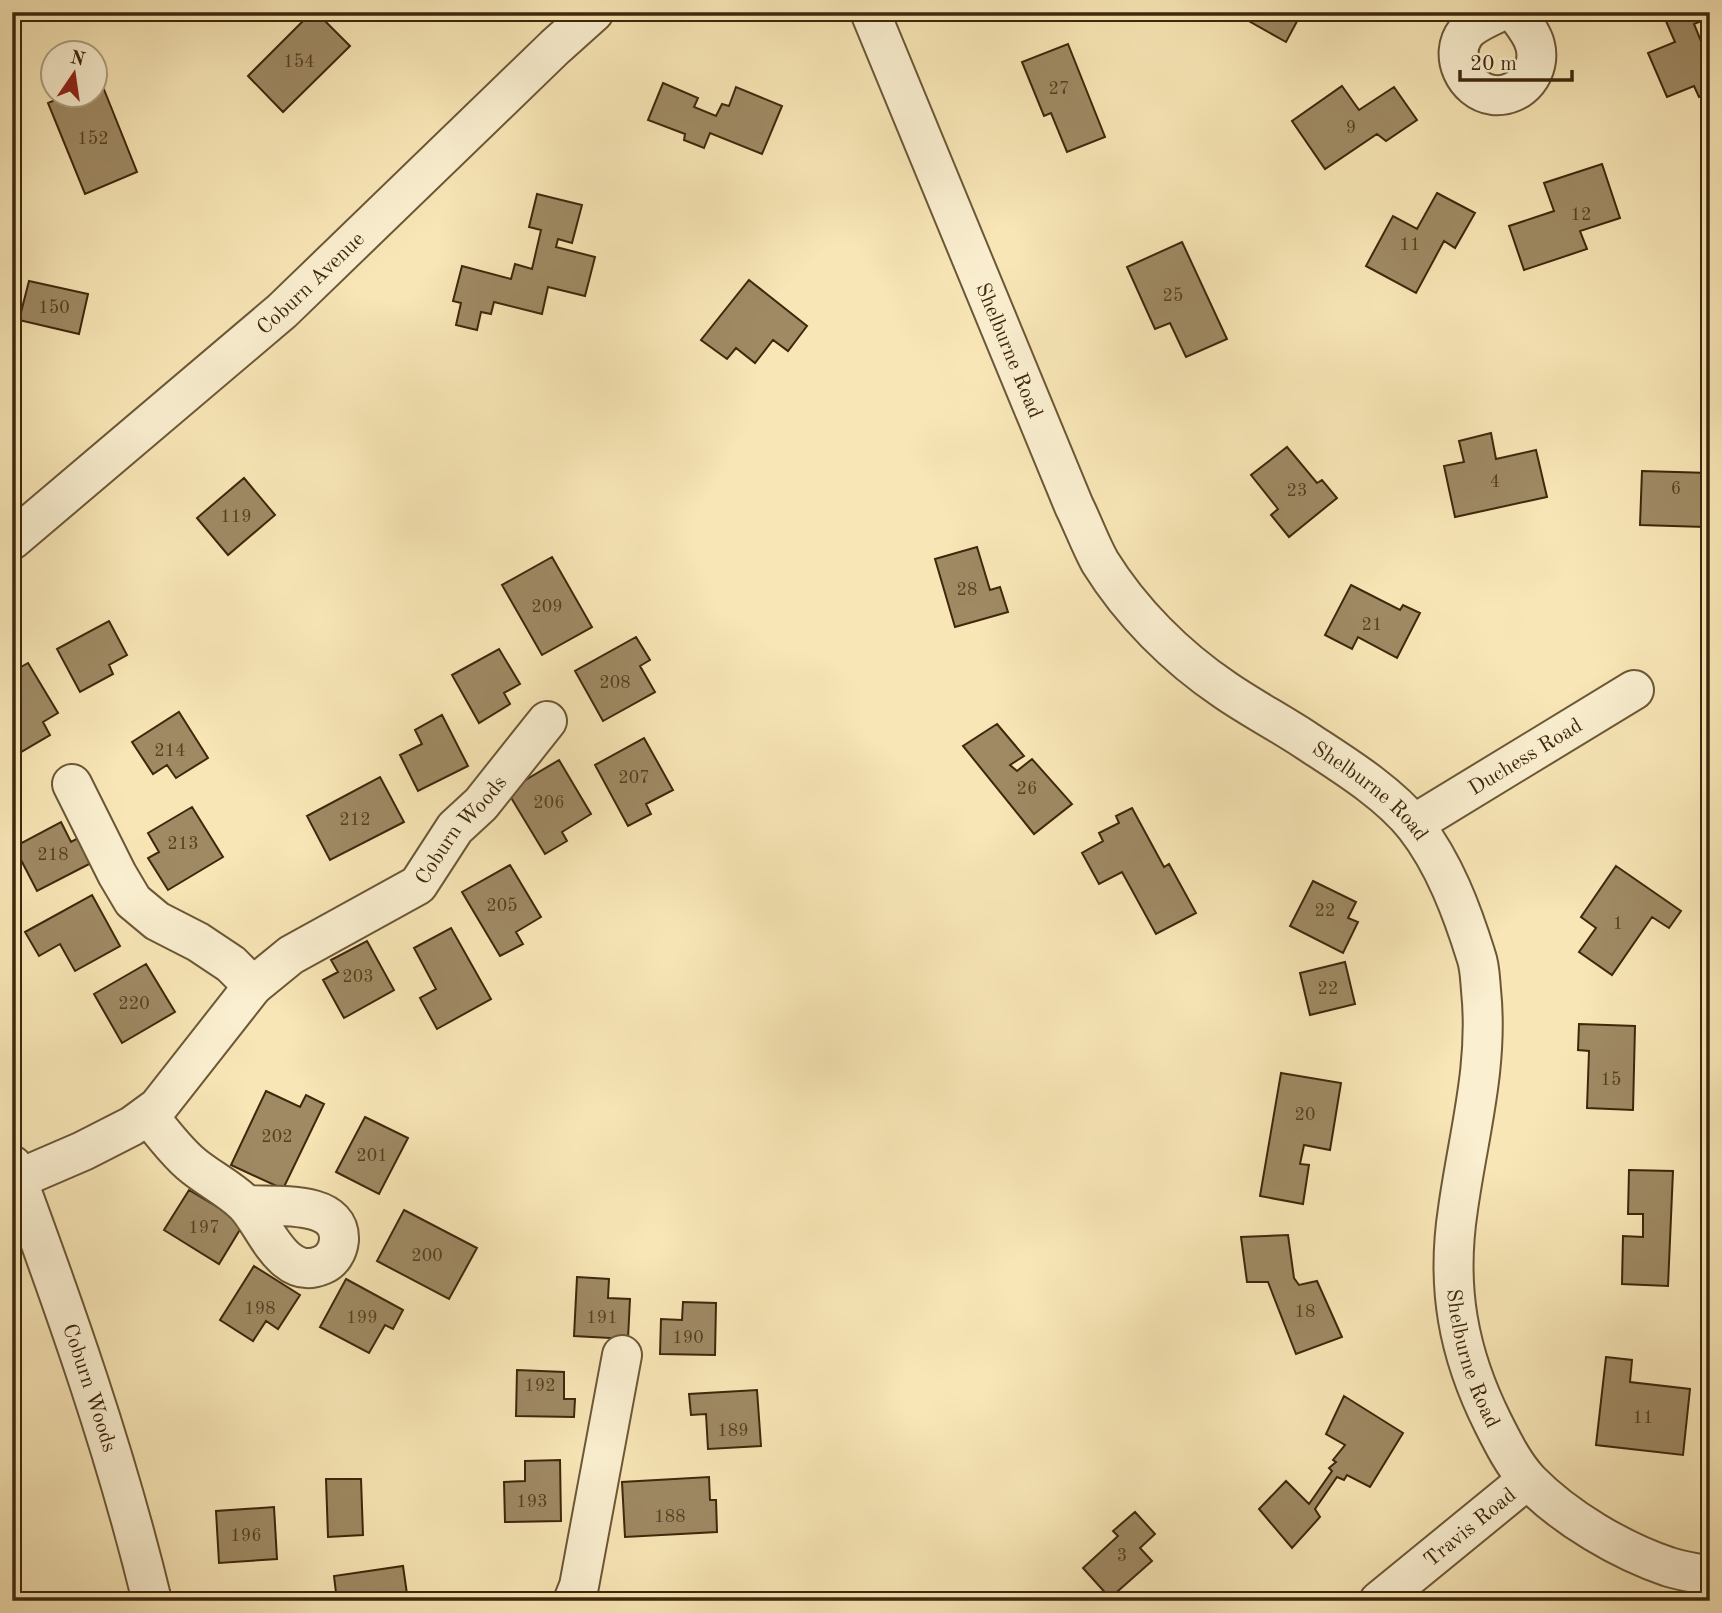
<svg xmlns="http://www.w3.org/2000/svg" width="1722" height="1613" viewBox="0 0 1722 1613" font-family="'Old Standard TT',serif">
<rect width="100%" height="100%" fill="#f8e6b6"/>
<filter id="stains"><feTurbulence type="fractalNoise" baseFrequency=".00286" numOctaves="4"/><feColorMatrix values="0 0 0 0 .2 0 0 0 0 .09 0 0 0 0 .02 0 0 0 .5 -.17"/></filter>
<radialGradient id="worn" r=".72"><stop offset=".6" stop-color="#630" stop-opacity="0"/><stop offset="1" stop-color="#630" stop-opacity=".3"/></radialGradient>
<path fill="#9f8a64" stroke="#3e270b" stroke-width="2" d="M 312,12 L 316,12 L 350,46 L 283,112 L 248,76 Z
M 1240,12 L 1302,12 L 1286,42 L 1238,15 Z
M 1662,12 L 1701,12 L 1704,20 L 1694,24 L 1710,63 L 1710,92 L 1699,97 L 1694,86 L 1667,97 L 1648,53 L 1675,42 Z
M 1068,44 L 1105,137 L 1067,152 L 1051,113 L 1044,116 L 1022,62 Z
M 101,82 L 137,172 L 85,194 L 48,103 L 69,94 L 94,94 L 94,85 Z
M 663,83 L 698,98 L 694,107 L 716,116 L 722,104 L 729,106 L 736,87 L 782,106 L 762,154 L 710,133 L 704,148 L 684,140 L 685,134 L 648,120 Z
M 1342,86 L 1359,110 L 1394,87 L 1417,120 L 1386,141 L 1377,134 L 1325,169 L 1292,121 Z
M 1602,164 L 1620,218 L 1580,231 L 1587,249 L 1524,270 L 1509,226 L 1554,211 L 1544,183 Z
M 1437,193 L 1475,213 L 1455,248 L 1444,241 L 1416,293 L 1366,266 L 1393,216 L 1417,229 Z
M 537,194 L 582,205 L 572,243 L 558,239 L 556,247 L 595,257 L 585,296 L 548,287 L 542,314 L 494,302 L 491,314 L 481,312 L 477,330 L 456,325 L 461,303 L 453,301 L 462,266 L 511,279 L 515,264 L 532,269 L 541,230 L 529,227 Z
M 1182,242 L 1227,339 L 1186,357 L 1170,323 L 1155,329 L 1127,267 Z
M 749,280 L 807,326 L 788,351 L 773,340 L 755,363 L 736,348 L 727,359 L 701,340 Z
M 29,281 L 88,294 L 79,334 L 19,320 Z
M 1491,433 L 1496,459 L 1536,450 L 1547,497 L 1455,517 L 1444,466 L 1464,462 L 1459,441 Z
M 1287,447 L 1317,483 L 1322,480 L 1337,498 L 1289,537 L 1271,515 L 1278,509 L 1251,475 Z
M 1642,471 L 1710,473 L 1710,503 L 1706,503 L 1705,527 L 1640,525 Z
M 244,478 L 275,515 L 228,555 L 197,518 Z
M 977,547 L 990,590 L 1000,587 L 1008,612 L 955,627 L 935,559 Z
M 552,557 L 592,627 L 542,655 L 502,585 Z
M 1351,585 L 1400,610 L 1403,605 L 1420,613 L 1397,658 L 1358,637 L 1352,649 L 1325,635 Z
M 109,621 L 127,655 L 109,665 L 113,674 L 80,692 L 57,649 Z
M 636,637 L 650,660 L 640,666 L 655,692 L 603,721 L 575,671 Z
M 499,649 L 520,684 L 504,693 L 510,704 L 479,723 L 452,675 Z
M 28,663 L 58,713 L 43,722 L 50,735 L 21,752 L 12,736 L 12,672 Z
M 179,712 L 208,758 L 176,778 L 167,765 L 153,774 L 132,742 Z
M 442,715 L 468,766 L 418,791 L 400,755 L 422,744 L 415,730 Z
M 997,724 L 1024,756 L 1010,765 L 1017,771 L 1032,759 L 1072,804 L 1034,834 L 963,746 Z
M 644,738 L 673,790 L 646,804 L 651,814 L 628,826 L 595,765 Z
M 559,760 L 591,814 L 562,832 L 567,841 L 545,854 L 507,791 Z
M 380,777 L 404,822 L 330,860 L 307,816 Z
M 192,807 L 223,857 L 168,890 L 148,858 L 159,852 L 148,833 Z
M 1132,808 L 1164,867 L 1169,864 L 1196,913 L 1156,934 L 1122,872 L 1099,884 L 1082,853 L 1103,841 L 1099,833 L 1119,823 L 1116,816 Z
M 61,822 L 71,842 L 84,835 L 97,860 L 37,891 L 21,860 L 13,865 L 12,848 Z
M 510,865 L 541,917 L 516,932 L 523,944 L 500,956 L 462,892 Z
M 1616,866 L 1681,911 L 1669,928 L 1652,917 L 1612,975 L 1579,952 L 1596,928 L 1581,917 Z
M 1313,881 L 1356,902 L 1348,918 L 1358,922 L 1343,953 L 1290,926 Z
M 92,895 L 120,946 L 75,971 L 60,944 L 39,956 L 25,932 Z
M 451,928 L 491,999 L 437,1029 L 420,998 L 436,989 L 414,948 Z
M 367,941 L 394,990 L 344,1018 L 323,980 L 338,972 L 331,960 Z
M 1345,962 L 1355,1004 L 1310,1015 L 1300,973 Z
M 146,964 L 175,1012 L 122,1043 L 94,994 Z
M 1579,1024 L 1635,1026 L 1633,1110 L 1587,1108 L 1589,1051 L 1578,1050 Z
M 1281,1073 L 1341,1083 L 1330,1150 L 1304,1145 L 1300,1164 L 1309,1165 L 1303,1204 L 1260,1196 Z
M 266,1091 L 300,1107 L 306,1095 L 324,1104 L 283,1189 L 231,1165 Z
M 365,1117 L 408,1138 L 379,1194 L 336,1172 Z
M 1629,1170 L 1673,1171 L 1668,1286 L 1622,1284 L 1623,1236 L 1643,1237 L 1643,1214 L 1628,1214 Z
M 189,1190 L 244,1223 L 219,1264 L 164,1230 Z
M 404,1210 L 477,1248 L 449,1299 L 377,1261 Z
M 1288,1235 L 1294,1278 L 1299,1285 L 1317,1281 L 1342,1337 L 1296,1354 L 1268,1282 L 1247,1282 L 1241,1237 Z
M 254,1266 L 300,1295 L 278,1329 L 266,1321 L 253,1341 L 220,1320 Z
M 577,1277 L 609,1279 L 608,1298 L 630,1299 L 628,1339 L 574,1336 Z
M 346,1279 L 403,1310 L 393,1329 L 385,1325 L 369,1353 L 320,1327 Z
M 683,1302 L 716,1303 L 715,1355 L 660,1354 L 661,1319 L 682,1320 Z
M 1606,1357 L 1632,1360 L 1630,1382 L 1690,1389 L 1683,1455 L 1596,1445 Z
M 517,1370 L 564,1372 L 564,1399 L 575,1399 L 574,1417 L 516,1416 Z
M 757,1390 L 761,1446 L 708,1449 L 706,1414 L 691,1415 L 689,1394 Z
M 1344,1396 L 1403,1433 L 1370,1487 L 1347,1475 L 1344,1480 L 1337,1477 L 1315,1509 L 1320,1517 L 1292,1548 L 1259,1509 L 1286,1481 L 1309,1504 L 1332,1471 L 1329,1468 L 1336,1462 L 1333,1460 L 1345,1445 L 1326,1434 Z
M 560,1460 L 561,1521 L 505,1522 L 504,1482 L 525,1481 L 525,1461 Z
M 709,1477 L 710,1500 L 716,1500 L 717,1532 L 625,1537 L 622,1482 Z
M 326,1479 L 361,1479 L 363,1535 L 328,1537 Z
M 274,1507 L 277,1559 L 219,1563 L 216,1511 Z
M 1135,1512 L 1155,1534 L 1140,1548 L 1152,1561 L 1110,1598 L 1083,1568 L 1118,1536 L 1113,1531 Z
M 403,1566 L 408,1601 L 337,1601 L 334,1576 Z"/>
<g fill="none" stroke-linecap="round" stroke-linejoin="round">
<g stroke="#6c5736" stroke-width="42">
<g id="minor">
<path id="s1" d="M 870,12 L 1074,506 C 1083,524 1090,544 1100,562 C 1131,612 1176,657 1225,690 C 1251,708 1280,723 1307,741 C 1342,764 1388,792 1415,826 C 1444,863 1462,911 1476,956 C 1480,967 1480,979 1481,990 C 1489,1066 1468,1136 1458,1209 C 1446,1287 1458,1353 1493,1423 C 1503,1443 1514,1465 1529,1481 C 1565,1518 1621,1551 1669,1567 C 1682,1571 1696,1573 1710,1576"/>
<path d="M 1499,12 C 1488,18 1474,23 1466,32 C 1448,55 1465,91 1493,95 C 1521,98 1542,71 1535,45 C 1532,33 1522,22 1515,12"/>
<path id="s2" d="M 12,540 L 282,311 L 555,47 L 594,12"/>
<path d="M 72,784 L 117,874 L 133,901 L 157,921 L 198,942 L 231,964 L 253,986"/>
<path id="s3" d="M 1414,824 L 1634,690"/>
<path d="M 148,1115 C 161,1131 174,1149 190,1163 C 207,1178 229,1188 245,1204 C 265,1224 282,1282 322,1265 C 332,1261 338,1251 339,1240 C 341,1199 274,1207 246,1205"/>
<path id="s4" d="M 12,1165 C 65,1308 116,1452 152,1601"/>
<path id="s5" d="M 18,1179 L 83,1151 L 132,1126 L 158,1107 L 253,986 L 291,955 L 418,885 L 455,828 L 481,804 L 547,721"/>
<path d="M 573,1601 L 579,1586 L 622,1355"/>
<path id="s6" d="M 1379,1601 L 1527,1480"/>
</g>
</g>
<use href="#minor" stroke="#faefd0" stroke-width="38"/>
</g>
<g text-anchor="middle" stroke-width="5" stroke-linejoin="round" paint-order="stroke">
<g font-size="18" fill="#564021">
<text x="299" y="67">154</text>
<text x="1059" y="94">27</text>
<text x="1351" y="133">9</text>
<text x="93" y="144">152</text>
<text x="1581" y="220">12</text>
<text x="1410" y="250">11</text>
<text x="1173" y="301">25</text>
<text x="54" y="313">150</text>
<text x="1495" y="487">4</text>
<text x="1676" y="494">6</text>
<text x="1297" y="496">23</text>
<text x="236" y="522">119</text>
<text x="967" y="595">28</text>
<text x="547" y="612">209</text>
<text x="1372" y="630">21</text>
<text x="615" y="688">208</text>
<text x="170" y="756">214</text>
<text x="634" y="783">207</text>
<text x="1027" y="794">26</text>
<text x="549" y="808">206</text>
<text x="355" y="825">212</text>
<text x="183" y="849">213</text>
<text x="53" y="860">218</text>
<text x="502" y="911">205</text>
<text x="1325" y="916">22</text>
<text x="1618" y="929">1</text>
<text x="358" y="982">203</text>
<text x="1328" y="994">22</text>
<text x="134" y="1009">220</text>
<text x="1611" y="1085">15</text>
<text x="1305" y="1120">20</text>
<text x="277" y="1142">202</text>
<text x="372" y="1161">201</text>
<text x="204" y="1233">197</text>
<text x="427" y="1261">200</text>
<text x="260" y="1314">198</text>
<text x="1305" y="1317">18</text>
<text x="362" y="1323">199</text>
<text x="602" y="1323">191</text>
<text x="688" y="1343">190</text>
<text x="540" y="1391">192</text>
<text x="1643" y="1423">11</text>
<text x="733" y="1436">189</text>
<text x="532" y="1507">193</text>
<text x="670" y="1522">188</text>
<text x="246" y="1541">196</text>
<text x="1122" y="1561">3</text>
</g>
<g font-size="21" fill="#3e270b" stroke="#faefd0">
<text dy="7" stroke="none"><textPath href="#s2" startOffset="394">Coburn Avenue</textPath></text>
<text dy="7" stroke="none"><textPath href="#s1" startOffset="366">Shelburne Road</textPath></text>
<text dy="7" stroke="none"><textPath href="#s3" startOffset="130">Duchess Road</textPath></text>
<text dy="7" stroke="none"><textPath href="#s1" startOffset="954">Shelburne Road</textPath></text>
<text dy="7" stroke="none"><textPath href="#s5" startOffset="576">Coburn Woods</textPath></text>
<text dy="7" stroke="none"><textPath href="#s1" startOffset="1563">Shelburne Road</textPath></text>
<text dy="7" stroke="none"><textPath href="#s4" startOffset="236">Coburn Woods</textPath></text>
<text dy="7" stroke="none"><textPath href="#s6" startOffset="117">Travis Road</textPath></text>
</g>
</g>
<rect width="1722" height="1613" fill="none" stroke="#f8e6b6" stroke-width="42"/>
<rect x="14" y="14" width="1694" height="1585" fill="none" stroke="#3e270b" stroke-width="3.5"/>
<rect x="21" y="21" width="1680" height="1571" fill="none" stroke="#3e270b" stroke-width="2"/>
<g transform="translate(74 74) rotate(13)"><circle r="33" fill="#faefd0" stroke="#af9f81" stroke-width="2"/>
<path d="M0-5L12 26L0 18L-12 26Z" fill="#8f2418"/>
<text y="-10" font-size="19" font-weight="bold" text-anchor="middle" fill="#3e270b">N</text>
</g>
<path d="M1460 70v10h112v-10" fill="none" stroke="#3e270b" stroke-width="3.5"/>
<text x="1470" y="70" font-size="21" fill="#3e270b" stroke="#faefd0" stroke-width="5" paint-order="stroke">20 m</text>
<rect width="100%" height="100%" filter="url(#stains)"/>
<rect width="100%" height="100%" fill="url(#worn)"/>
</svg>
